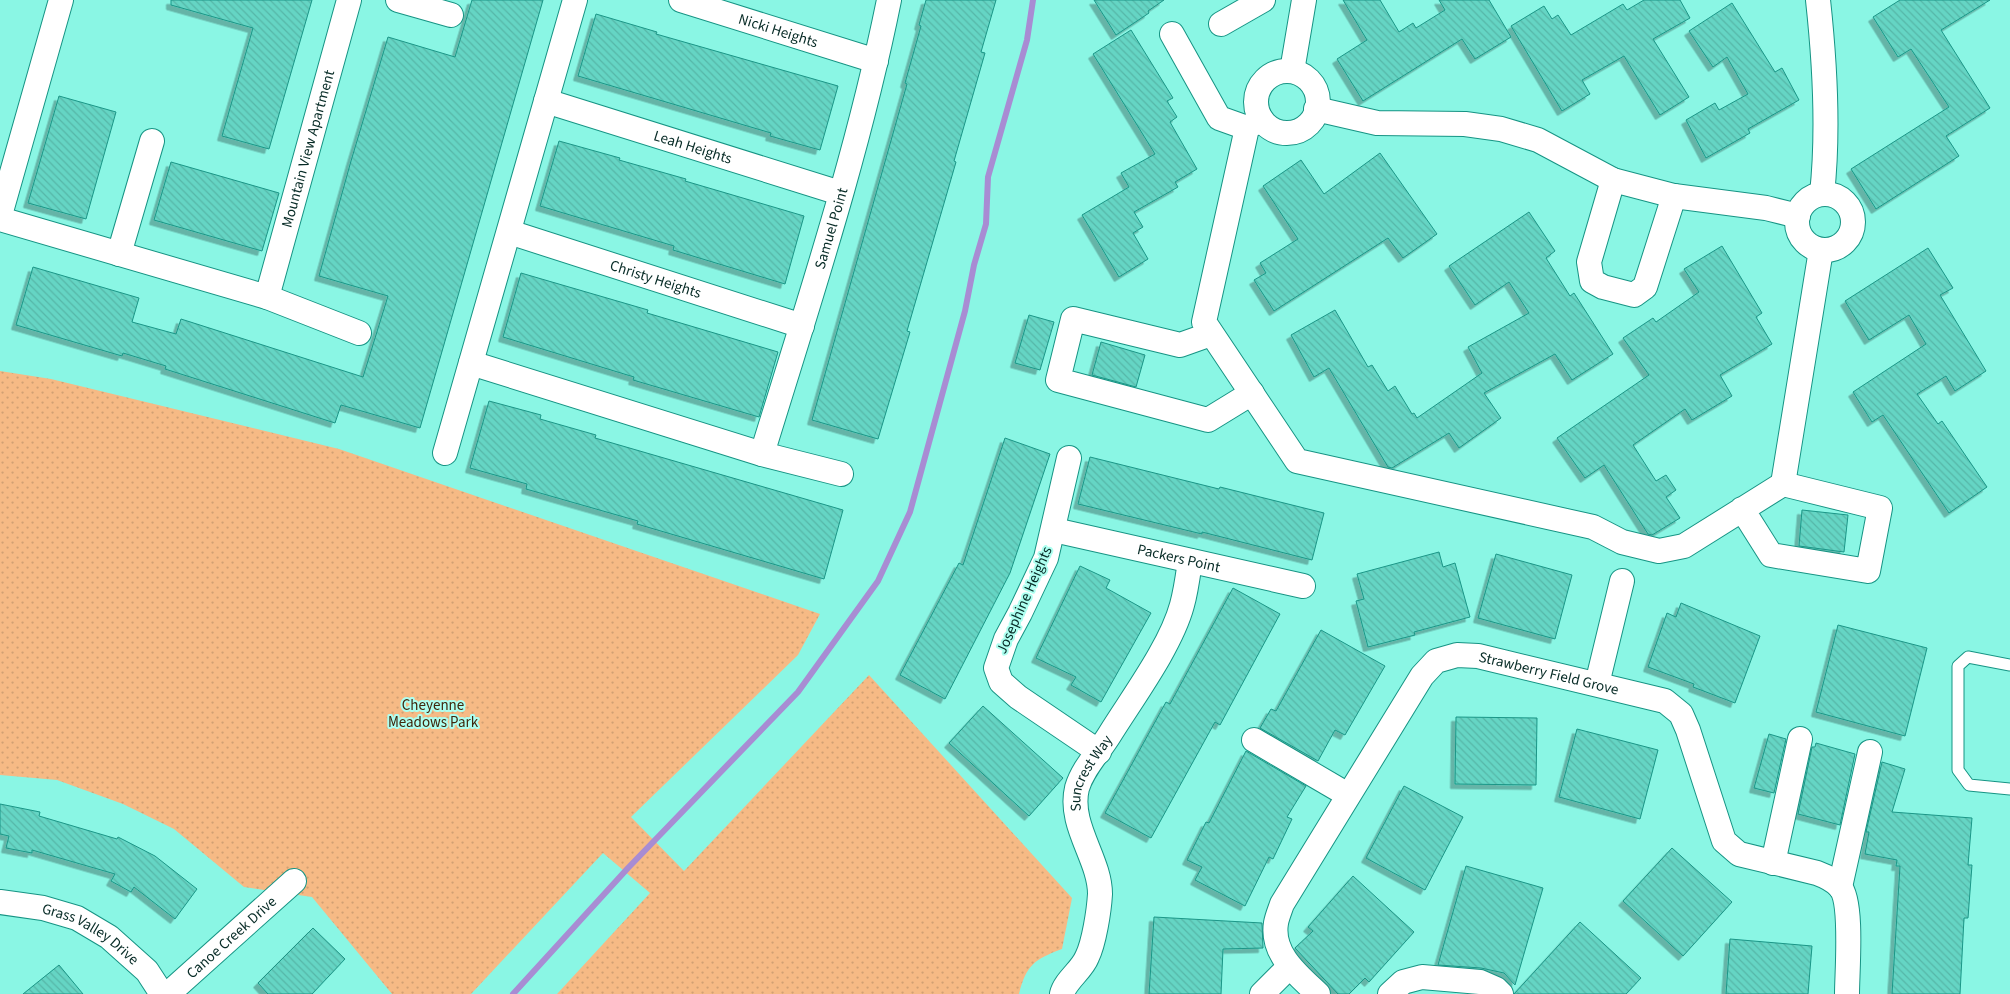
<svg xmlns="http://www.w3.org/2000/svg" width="2010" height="994" viewBox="0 0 2010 994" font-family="'Source Sans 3',sans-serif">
<defs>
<pattern id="park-dots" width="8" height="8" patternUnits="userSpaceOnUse" patternTransform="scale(1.25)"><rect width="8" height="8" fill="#f6ba85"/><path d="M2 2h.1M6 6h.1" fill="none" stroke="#d1a073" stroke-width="1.8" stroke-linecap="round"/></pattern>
<pattern id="building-back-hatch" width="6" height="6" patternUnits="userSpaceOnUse" patternTransform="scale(1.25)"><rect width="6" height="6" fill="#65d5c4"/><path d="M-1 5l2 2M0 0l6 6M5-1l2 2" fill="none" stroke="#56b7a8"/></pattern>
<filter id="shadow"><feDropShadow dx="-4.5" dy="4.5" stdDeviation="0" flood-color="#0004"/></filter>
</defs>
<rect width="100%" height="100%" fill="#8af6e4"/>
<path fill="url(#park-dots)" d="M 0,371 L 51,379 L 339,449 L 820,614 L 798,655 L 631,817 L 684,871 L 869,675 L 1072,898 L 1062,949 C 1035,959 1026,965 1019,994 L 557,994 L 650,893 L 603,853 L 471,994 L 392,994 L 312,897 L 244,887 L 174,829 L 123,804 L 57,780 L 0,775 Z"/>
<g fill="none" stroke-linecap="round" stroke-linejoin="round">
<path stroke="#a88cd3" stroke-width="6" d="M 513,994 L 628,868 L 798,692 L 878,581 L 910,512 L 965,311 L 974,265 L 986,224 L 988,177 L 1027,40 L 1033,0"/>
</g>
<path fill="url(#building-back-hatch)" stroke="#1b9687" filter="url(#shadow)" d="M 171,0 L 312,0 L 269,149 L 222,136 L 253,28 L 171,5 Z
M 472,0 L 543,0 L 420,428 L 341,405 L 335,423 L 165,369 L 166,366 L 123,353 L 122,356 L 16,325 L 33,267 L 139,298 L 132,322 L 176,334 L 181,319 L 363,377 L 388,296 L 319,276 L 351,161 L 388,37 L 455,57 Z
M 926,0 L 996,0 L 981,52 L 985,53 L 954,161 L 956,162 L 907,331 L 910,332 L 878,439 L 812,420 L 907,84 L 905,83 L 921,26 L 919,25 Z
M 1094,0 L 1164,0 L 1148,11 L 1149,13 L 1116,35 Z
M 1343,0 L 1380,0 L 1399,32 L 1413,23 L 1416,28 L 1445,10 L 1439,0 L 1489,0 L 1511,37 L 1475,59 L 1462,39 L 1363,101 L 1337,59 L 1367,40 Z
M 1644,0 L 1680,0 L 1690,18 L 1653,39 L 1689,97 L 1660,115 L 1624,56 L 1582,80 L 1590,94 L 1562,111 L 1511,26 L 1544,6 L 1552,19 L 1558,15 L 1571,35 L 1623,4 L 1627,10 Z
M 1900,0 L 1990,0 L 1941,30 L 1990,108 L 1946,136 L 1959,156 L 1876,209 L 1851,169 L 1949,107 L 1911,49 L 1898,57 L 1873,17 Z
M 1732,3 L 1775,72 L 1782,68 L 1799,100 L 1748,129 L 1750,133 L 1706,158 L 1686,120 L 1715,103 L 1719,110 L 1748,94 L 1727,57 L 1713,67 L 1689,31 Z
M 596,14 L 657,32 L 656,34 L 838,86 L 820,150 L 770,136 L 771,133 L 578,76 Z
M 1131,30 L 1173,98 L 1167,101 L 1177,117 L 1170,122 L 1197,169 L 1175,182 L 1178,187 L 1134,212 L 1143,227 L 1133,233 L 1148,259 L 1119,277 L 1082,215 L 1129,187 L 1121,173 L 1155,154 L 1093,54 Z
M 59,96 L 116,112 L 86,219 L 28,203 Z
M 559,141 L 620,158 L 619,160 L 686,179 L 685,181 L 804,216 L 785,284 L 673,250 L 674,246 L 540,206 Z
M 1380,153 L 1437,234 L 1403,258 L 1388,238 L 1274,311 L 1254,280 L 1266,273 L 1260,263 L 1298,239 L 1263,186 L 1301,160 L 1324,194 Z
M 171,162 L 279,193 L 262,251 L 154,220 Z
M 1529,212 L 1555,251 L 1546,258 L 1570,296 L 1574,293 L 1613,354 L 1572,380 L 1555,354 L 1484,393 L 1501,418 L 1459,448 L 1449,433 L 1392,468 L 1388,467 L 1329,368 L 1314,377 L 1291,335 L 1335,310 L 1368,367 L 1372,365 L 1388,391 L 1395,386 L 1412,414 L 1414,413 L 1417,418 L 1482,373 L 1468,347 L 1529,313 L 1509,282 L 1475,305 L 1449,266 Z
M 1722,246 L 1762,313 L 1756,317 L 1772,344 L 1720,375 L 1732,396 L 1692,420 L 1685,409 L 1633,445 L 1656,481 L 1666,475 L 1676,490 L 1666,497 L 1680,518 L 1652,535 L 1648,534 L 1604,465 L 1585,478 L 1557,438 L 1649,375 L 1623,338 L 1653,318 L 1656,322 L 1699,292 L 1684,269 Z
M 1928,248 L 1953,288 L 1940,295 L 1986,371 L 1955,391 L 1946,376 L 1917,394 L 1938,424 L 1942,421 L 1987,487 L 1949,513 L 1883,415 L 1872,422 L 1853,392 L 1926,344 L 1909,315 L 1869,340 L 1845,301 Z
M 521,273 L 648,310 L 647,313 L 778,352 L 759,417 L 633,380 L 634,377 L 503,337 Z
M 1029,315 L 1054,322 L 1040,370 L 1015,363 Z
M 1101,342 L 1145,355 L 1136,387 L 1092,375 Z
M 489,401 L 541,415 L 540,419 L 596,435 L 595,438 L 843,510 L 824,579 L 637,524 L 638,521 L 526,489 L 527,484 L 470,468 Z
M 1005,438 L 1050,454 L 1010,573 L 945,699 L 900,675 L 959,563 L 963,565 Z
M 1090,457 L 1219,489 L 1220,487 L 1324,513 L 1312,560 L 1202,532 L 1202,534 L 1078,504 Z
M 1802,510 L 1848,515 L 1844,552 L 1799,546 Z
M 1439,552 L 1443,567 L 1455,563 L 1470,617 L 1414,632 L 1415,635 L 1368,647 L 1356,601 L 1364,599 L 1357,574 Z
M 1496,554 L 1572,575 L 1555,639 L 1478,618 Z
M 1080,566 L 1110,580 L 1106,588 L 1151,613 L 1101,702 L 1071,685 L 1076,677 L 1036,658 Z
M 1233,588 L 1280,614 L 1220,725 L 1215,722 L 1151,838 L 1105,813 L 1166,702 L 1170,704 Z
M 1681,603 L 1760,636 L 1735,703 L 1693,687 L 1694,684 L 1648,667 L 1667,613 L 1676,617 Z
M 1838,625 L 1927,648 L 1905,736 L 1816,712 Z
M 1321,630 L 1385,666 L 1345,735 L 1335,730 L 1318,761 L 1260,728 L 1271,709 L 1276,711 Z
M 983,706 L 1063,778 L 1029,816 L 949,743 Z
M 1456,717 L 1537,718 L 1536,785 L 1455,784 Z
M 1577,729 L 1658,750 L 1640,819 L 1559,797 Z
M 1769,734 L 1786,739 L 1774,793 L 1754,788 Z
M 1816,743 L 1855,754 L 1840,825 L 1798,814 L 1812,747 L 1815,747 Z
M 1246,751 L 1306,786 L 1287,817 L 1292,819 L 1273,859 L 1269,857 L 1245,906 L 1195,880 L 1202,867 L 1187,860 L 1206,822 L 1209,823 Z
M 1882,762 L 1905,769 L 1892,812 L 1972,818 L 1968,865 L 1972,865 L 1968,918 L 1964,918 L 1960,994 L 1892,994 L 1900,866 L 1896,866 L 1897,860 L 1865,854 L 1869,832 L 1866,832 Z
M 1404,786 L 1463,817 L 1425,890 L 1366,858 Z
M 0,804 L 40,812 L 39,816 L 117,839 L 118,837 L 155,856 L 197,889 L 175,919 L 134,887 L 131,892 L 111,881 L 115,874 L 32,850 L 32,853 L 6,848 L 9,836 L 0,834 Z
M 1672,848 L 1732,902 L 1683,956 L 1623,901 Z
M 1466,866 L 1543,888 L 1515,985 L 1504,973 L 1481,968 L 1438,965 Z
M 1353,876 L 1414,932 L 1369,982 L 1365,978 L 1349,994 L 1338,994 L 1295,948 L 1313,931 L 1308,927 Z
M 1154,917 L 1262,923 L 1263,948 L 1223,949 L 1221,994 L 1149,994 Z
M 1580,922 L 1641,978 L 1626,994 L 1514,994 Z
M 313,928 L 345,959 L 312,994 L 268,994 L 258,983 Z
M 1730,939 L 1812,946 L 1808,994 L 1726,994 Z
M 59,965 L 83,994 L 23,994 Z"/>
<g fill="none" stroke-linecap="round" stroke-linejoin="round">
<g stroke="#169484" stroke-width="13">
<path id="service" d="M 2010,665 L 1968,657 L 1958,666 L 1958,770 L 1969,785 L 2010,789"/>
</g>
<g stroke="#169484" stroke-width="26">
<g id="minor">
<path d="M 398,0 L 451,15"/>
<path id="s1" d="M 681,0 L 876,61"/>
<path d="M 1818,0 C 1825,64 1829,130 1822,194"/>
<path d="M 1221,24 L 1263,0"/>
<path d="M 1172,34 L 1219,118 L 1247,128"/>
<path d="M 1292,71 L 1304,0"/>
<circle cx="1287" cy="102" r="31"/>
<path id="s2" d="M 546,101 L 840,193"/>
<path d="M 1316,109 L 1377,123 L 1465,124 L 1501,129 L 1538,140 L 1613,180 L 1674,196 L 1766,208 L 1798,216"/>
<path d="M 1261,119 L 1247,128 L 1204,322 L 1297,461 L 1593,527 L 1622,542 L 1659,551 L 1684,546 L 1783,484 L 1880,508 L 1868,571 L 1771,555 L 1742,509"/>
<path d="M 1613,180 L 1589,262 L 1592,281 L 1603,287 L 1634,295 L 1645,287 L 1674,196"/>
<circle cx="1825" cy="222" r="28"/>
<path d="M 0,215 L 61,0"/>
<path id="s3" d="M 0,219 L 267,297 L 349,0"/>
<path id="s4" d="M 509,232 L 802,326"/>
<path d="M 119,254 L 152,141"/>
<path d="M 267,297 L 359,333"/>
<path d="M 1211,334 L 1180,345 L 1073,319 L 1058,380 L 1208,420 L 1252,393"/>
<path d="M 471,363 L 762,454 L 841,474"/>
<path d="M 445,453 L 575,0"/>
<path id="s5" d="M 762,454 C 808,304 858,154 889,0"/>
<path d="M 1069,458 L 1046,558 L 1020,613 L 1006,639 L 996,668 L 1001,682 L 1018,697 L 1099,752"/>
<path d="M 1783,484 L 1821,250"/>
<path id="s6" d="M 1054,530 L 1303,586"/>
<path d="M 1597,684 L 1622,581"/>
<path d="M 1254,740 L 1348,795"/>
<path d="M 1773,863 L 1800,739"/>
<path d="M 1840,887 L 1870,752"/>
<path id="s7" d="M 0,902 L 43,908 L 77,918 L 109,937 L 147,971 L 162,994"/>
<path id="s8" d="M 168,994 L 294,881"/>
<path id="s9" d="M 1062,994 C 1065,981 1082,970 1087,957 C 1094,943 1099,911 1100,894 C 1100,859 1068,825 1077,788 C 1083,768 1099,752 1110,734 C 1133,697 1171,646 1182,605 C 1186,591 1188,575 1190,561"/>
<path d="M 1262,994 L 1289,967"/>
<path id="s10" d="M 1318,994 C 1298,975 1271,954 1276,923 C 1277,917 1280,910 1282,904 L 1422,676 L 1436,661 L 1457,655 L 1478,656 L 1665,701 L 1681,714 L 1688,730 L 1724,841 L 1739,854 L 1817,873 C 1825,876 1834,880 1840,887 C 1853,902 1847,972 1847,994"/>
<path d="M 1390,994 L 1403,982 L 1422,977 L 1480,982 L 1496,989 L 1501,994"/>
</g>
</g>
<use href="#service" stroke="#fff" stroke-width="11"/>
<use href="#minor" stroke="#fff" stroke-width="24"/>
</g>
<g text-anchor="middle" stroke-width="4" stroke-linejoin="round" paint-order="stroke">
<g font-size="15" fill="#072b26" stroke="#adfff0">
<text dy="5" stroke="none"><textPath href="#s1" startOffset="102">Nicki Heights</textPath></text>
<text dy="5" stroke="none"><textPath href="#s2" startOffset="154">Leah Heights</textPath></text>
<text dy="5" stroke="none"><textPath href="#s3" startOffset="432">Mountain View Apartment</textPath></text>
<text dy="5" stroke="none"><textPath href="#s5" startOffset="236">Samuel Point</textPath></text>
<text dy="5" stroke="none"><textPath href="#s4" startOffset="154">Christy Heights</textPath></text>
<text dy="5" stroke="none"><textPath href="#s6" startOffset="128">Packers Point</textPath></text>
<text transform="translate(1024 600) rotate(-66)" y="5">Josephine Heights</text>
<text dy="5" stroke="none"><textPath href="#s10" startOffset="510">Strawberry Field Grove</textPath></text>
<text dy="5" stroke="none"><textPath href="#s9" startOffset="238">Suncrest Way</textPath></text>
<text dy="5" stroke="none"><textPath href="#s7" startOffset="98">Grass Valley Drive</textPath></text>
<text dy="5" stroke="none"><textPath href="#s8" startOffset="85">Canoe Creek Drive</textPath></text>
</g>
<g font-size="15" fill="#40260c" stroke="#adfff0">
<text x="433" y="710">Cheyenne<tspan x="433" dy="17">Meadows Park</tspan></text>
</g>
</g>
</svg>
